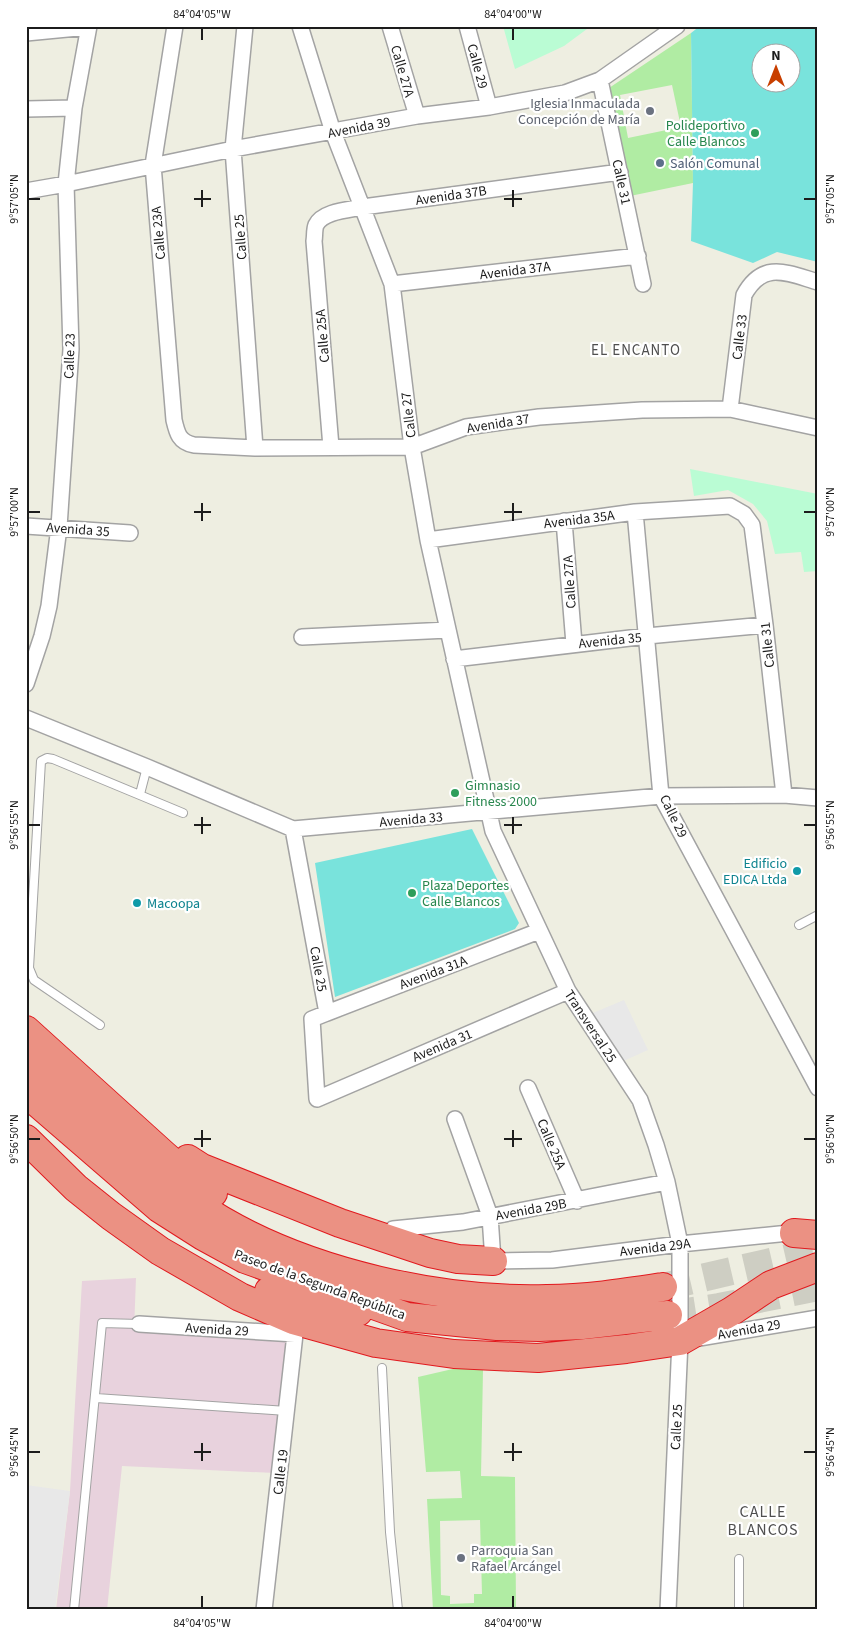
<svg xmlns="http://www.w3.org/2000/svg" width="844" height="1636" viewBox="0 0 844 1636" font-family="'Source Sans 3',sans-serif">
<rect width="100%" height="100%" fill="#eeeee1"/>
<path fill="#e8d2dd" d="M 136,1278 L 134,1330 L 289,1340 L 275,1473 L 122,1466 L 107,1610 L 56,1610 L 70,1491 L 82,1281 Z"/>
<path fill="#b0eca3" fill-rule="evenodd" d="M 691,33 L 693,183 L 630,196 L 609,88 ZM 672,85 L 681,127 L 628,138 L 620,95 Z
M 457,1368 L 483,1370 L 481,1476 L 515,1477 L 516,1610 L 433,1610 L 427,1499 L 462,1498 L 460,1471 L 426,1472 L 418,1377 ZM 480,1520 L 482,1594 L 474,1594 L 474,1603 L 450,1604 L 450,1596 L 441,1595 L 440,1521 Z"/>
<path fill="#bafcd4" d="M 503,26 L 591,26 L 564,46 L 515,69 Z
M 690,469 L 818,494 L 818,571 L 804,572 L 801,552 L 775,554 L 767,521 L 753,504 L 728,490 L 694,496 Z"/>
<path fill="#79e3dc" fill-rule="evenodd" d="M 700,26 L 818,26 L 818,262 L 777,252 L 753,263 L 691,241 L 693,183 L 691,33 ZM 762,52 L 792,52 L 792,82 L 762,82 Z
M 472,829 L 519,923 L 515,929 L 335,997 L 315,863 Z"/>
<path fill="#e8e8e8" d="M 624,1000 L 648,1050 L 619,1063 L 588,1015 Z
M 26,1485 L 70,1491 L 55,1610 L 26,1610 Z"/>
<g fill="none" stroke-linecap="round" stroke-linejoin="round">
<path stroke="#cecec3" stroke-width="28" stroke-dasharray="28 14" stroke-linecap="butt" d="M 663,1287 L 818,1251
M 668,1315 L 719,1307 L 818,1287"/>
<g stroke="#a3a3a3" stroke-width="10">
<path id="lane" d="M 140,794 L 147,767
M 799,925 L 818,915
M 100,1025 L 34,980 L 29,968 L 41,761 L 47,758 L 53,759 L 183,813
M 382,1368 L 390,1532 L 398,1610
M 96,1398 L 287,1411
M 739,1559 L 739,1610
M 74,1610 L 102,1323 L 139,1324"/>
</g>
<g stroke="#a3a3a3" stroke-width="18">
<path id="street" d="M 175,26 L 153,165 L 174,420 C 177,433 179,442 194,445 L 255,448 L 412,447 L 466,427 L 539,417 L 642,410 L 730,409 L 818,428
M 245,26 L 233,149 L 255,448
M 300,26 L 333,132 L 392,284 L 412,447 L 428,540 L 493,831 L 568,991 L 640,1100 L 656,1145 L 667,1182 L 680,1244 L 680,1341 L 668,1610
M 390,26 L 417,116
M 467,26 L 489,107
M 26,33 L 88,27
M 600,80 L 643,284
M 26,109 L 74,108
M 26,191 L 66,184 L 233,149 L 417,116 L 489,107 L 565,93 L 600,80 L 677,26
M 392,284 L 638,256
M 730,409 L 744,295 C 763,260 787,273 818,282
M 331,447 L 314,241 C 315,236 314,230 316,225 C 323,211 349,210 363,207 L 620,172
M 635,512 L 661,796 L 818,1088
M 564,521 L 574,644
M 26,526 L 130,533
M 428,540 L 635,512 L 730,506 L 744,514 L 752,525 L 765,625 L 784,795
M 302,637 L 448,630
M 454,659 L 647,636 L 765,625
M 26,684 L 42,636 L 49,606 L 59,527 L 71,349 L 66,184 L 74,108 L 89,26
M 26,718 L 147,767 L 293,829 L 661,796 L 784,795 L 818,798
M 293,829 L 327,1013 L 312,1019 L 317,1099 L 568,991
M 327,1013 L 539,931
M 528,1088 L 577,1201
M 455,1119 L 490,1216 L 493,1261 L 552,1260 L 680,1244 L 799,1232
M 393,1229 L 463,1222 L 667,1182
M 139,1324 L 295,1334 L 264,1610
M 699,1338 L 818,1318"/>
</g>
<g stroke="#e1191e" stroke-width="30">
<path id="highway" d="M 26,1030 L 163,1154 L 188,1176 L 213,1193
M 26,1065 C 51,1088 75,1113 101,1134 C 138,1166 179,1195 221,1220 C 312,1273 441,1302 547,1299 C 586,1299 624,1293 663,1287
M 26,1093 L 159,1208 L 203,1236 L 245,1259 L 407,1317 L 497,1326 L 539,1327 L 582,1325 L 668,1315
M 26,1139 L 76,1188 L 111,1216 L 160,1251 L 240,1297 L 293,1320 L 376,1343 L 454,1354 L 538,1358 L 626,1349 L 680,1341 L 732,1311 L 771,1285 L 818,1267
M 188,1159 L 202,1168 L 340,1223 L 430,1253 L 458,1259 L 493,1261
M 794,1233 L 818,1235
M 269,1291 C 298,1302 327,1310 358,1312"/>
</g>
<use href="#lane" stroke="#fff" stroke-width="8"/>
<use href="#street" stroke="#fff" stroke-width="15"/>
<use href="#highway" stroke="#eb9183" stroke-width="28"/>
</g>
<path fill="none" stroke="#1c1c1c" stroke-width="2" d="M 202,28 L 202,40M 513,28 L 513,40M 202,190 L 202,207M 513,190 L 513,207M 28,199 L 40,199M 194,199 L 211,199M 504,199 L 522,199M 804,199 L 816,199M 202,503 L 202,521M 513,503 L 513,521M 28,512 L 40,512M 194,512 L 211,512M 504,512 L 522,512M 804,512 L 816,512M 202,817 L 202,834M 513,817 L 513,834M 28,825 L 40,825M 194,825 L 211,825M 504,825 L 522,825M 804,825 L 816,825M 202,1130 L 202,1147M 513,1130 L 513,1147M 28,1139 L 40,1139M 194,1139 L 211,1139M 504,1139 L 522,1139M 804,1139 L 816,1139M 202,1443 L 202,1461M 513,1443 L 513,1461M 28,1452 L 40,1452M 194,1452 L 211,1452M 504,1452 L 522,1452M 804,1452 L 816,1452M 202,1596 L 202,1608M 513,1596 L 513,1608"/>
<g fill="#6b7280" stroke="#fff" stroke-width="2">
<circle cx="650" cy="111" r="5"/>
<circle cx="461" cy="1558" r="5"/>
</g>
<g fill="#2e9e5b" stroke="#fff" stroke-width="2">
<circle cx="755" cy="133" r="5"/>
<circle cx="455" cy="793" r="5"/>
<circle cx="412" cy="893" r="5"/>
</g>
<circle fill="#5c6f8a" stroke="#fff" stroke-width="2" cx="660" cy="163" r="5"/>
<g fill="#0f9aa8" stroke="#fff" stroke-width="2">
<circle cx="797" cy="871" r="5"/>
<circle cx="137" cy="903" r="5"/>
</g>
<g text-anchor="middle" stroke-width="4.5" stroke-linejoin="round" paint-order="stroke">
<g font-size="14" fill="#1c1c1c" stroke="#fff">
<text transform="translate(478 66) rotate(75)" y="5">Calle 29</text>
<text transform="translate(403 71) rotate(74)" y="5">Calle 27A</text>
<text transform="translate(359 127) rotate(-11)" y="5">Avenida 39</text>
<text transform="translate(622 182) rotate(78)" y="5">Calle 31</text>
<text transform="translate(451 195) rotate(-8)" y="5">Avenida 37B</text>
<text transform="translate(158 233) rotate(-95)" y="5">Calle 23A</text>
<text transform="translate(240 237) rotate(-94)" y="5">Calle 25</text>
<text transform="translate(515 270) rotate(-7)" y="5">Avenida 37A</text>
<text transform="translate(322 336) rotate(-95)" y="5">Calle 25A</text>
<text transform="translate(739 337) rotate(-83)" y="5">Calle 33</text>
<text transform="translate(69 356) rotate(-88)" y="5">Calle 23</text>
<text transform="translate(408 415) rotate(-97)" y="5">Calle 27</text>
<text transform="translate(498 423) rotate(-9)" y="5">Avenida 37</text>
<text transform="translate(579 519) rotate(-7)" y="5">Avenida 35A</text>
<text transform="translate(78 529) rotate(4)" y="5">Avenida 35</text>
<text transform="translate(569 582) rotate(-94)" y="5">Calle 27A</text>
<text transform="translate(610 640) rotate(-6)" y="5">Avenida 35</text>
<text transform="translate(767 645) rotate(-96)" y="5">Calle 31</text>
<text transform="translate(674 816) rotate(64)" y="5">Calle 29</text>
<text transform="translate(411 819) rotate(-5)" y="5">Avenida 33</text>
<text transform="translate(319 969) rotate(80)" y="5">Calle 25</text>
<text transform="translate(433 972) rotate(-21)" y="5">Avenida 31A</text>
<text transform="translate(591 1026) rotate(57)" y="5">Transversal 25</text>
<text transform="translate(442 1045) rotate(-23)" y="5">Avenida 31</text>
<text transform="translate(552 1144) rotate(67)" y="5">Calle 25A</text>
<text transform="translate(531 1209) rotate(-10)" y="5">Avenida 29B</text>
<text transform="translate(655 1247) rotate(-7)" y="5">Avenida 29A</text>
<text transform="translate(320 1284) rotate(20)" y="5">Paseo de la Segunda República</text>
<text transform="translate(217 1329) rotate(3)" y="5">Avenida 29</text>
<text transform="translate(749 1329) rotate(-10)" y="5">Avenida 29</text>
<text transform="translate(676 1427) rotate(-87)" y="5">Calle 25</text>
<text transform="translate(280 1472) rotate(-83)" y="5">Calle 19</text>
</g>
<g font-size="14" fill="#5b616d" stroke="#fff" text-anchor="end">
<text x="640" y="108">Iglesia Inmaculada<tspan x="640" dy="16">Concepción de María</tspan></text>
<text x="471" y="1555" text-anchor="start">Parroquia San<tspan x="471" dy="16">Rafael Arcángel</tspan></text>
</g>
<g font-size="14" fill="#27864d" stroke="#fff" text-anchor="start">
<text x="745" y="130" text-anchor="end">Polideportivo<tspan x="745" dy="16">Calle Blancos</tspan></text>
<text x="465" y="790">Gimnasio<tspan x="465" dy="16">Fitness 2000</tspan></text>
<text x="422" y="890">Plaza Deportes<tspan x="422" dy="16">Calle Blancos</tspan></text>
</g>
<g font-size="14" fill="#4e5e75" stroke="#fff" text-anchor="start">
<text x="670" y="168">Salón Comunal</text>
</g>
<g font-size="14" fill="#0d838f" stroke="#fff" text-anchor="end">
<text x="787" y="868">Edificio<tspan x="787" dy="16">EDICA Ltda</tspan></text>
<text x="147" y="908" text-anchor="start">Macoopa</text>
</g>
<g font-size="15" letter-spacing="1" fill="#4f4f4f" stroke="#fff">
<text x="636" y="355">EL ENCANTO</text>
</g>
<g font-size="16" letter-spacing="1" fill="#4f4f4f" stroke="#fff">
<text x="763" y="1517">CALLE<tspan x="763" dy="18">BLANCOS</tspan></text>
</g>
</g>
<rect width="844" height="1636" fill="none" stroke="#ffffff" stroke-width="55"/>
<g transform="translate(776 68)"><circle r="24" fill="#ffffff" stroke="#a4a4a4"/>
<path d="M0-4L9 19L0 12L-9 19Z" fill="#c83f00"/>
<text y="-8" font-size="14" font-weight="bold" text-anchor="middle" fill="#1c1c1c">N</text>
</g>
<rect x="28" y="28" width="788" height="1580" fill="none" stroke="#1c1c1c" stroke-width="2"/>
<g font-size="12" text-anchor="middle" fill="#1c1c1c">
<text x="202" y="18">84°04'05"W</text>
<text x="513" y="18">84°04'00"W</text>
<text transform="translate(14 199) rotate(-90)" y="4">9°57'05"N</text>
<text transform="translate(830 199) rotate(-90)" y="4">9°57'05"N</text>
<text transform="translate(14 512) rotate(-90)" y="4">9°57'00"N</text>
<text transform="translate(830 512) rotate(-90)" y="4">9°57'00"N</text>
<text transform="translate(14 825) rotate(-90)" y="4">9°56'55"N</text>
<text transform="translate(830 825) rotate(-90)" y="4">9°56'55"N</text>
<text transform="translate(14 1139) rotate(-90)" y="4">9°56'50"N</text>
<text transform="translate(830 1139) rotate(-90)" y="4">9°56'50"N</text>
<text transform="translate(14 1452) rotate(-90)" y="4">9°56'45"N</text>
<text transform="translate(830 1452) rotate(-90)" y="4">9°56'45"N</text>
<text x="202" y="1627">84°04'05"W</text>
<text x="513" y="1627">84°04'00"W</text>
</g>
</svg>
